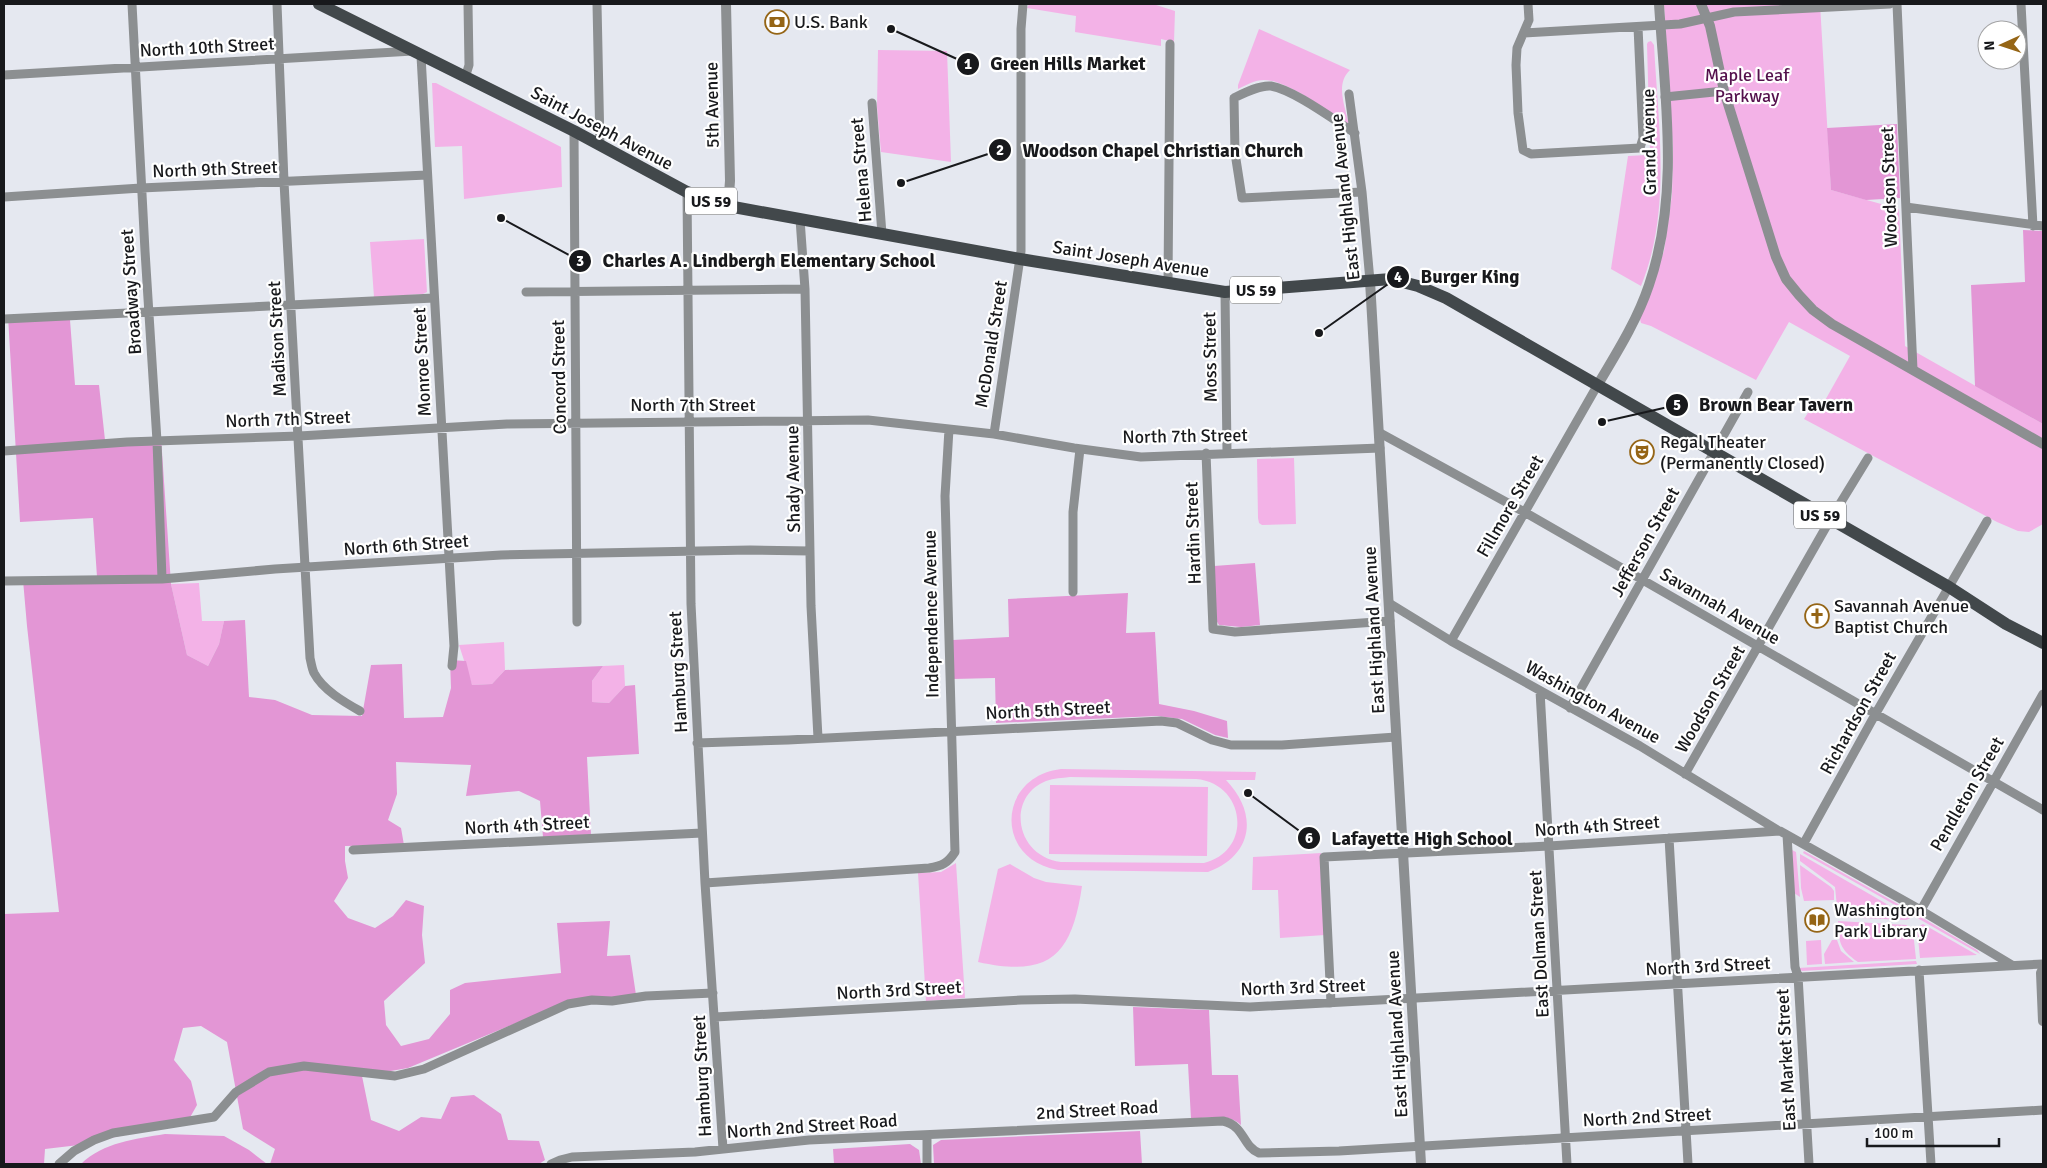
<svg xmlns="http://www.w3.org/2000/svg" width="2047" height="1168" viewBox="0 0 2047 1168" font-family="Signika,sans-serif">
<rect width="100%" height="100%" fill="#e5e8f0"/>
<path fill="#f3b2e7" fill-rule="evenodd" d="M 1029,4 L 1153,4 L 1175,11 L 1174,42 L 1161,39 L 1161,46 L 1075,32 L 1076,16 L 1027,8 Z
M 1664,4 L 1820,4 L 1831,190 L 1899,209 L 1905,346 L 2043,424 L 2043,524 L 2029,532 L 2018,531 L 1997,522 L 1804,419 L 1816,400 L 1823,404 L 1850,356 L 1789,322 L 1756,380 L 1651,326 L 1641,323 L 1640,319 L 1664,251 L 1672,195 L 1673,149 Z
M 1259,29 L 1350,70 C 1335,84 1345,106 1349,125 C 1329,112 1287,80 1264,80 C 1255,80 1246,85 1238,89 L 1238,85 Z
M 1651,41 L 1654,45 C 1658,124 1672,210 1641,286 L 1611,269 L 1628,156 L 1647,155 L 1650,151 L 1647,44 L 1648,42 Z
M 878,50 L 947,51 L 951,162 L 881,152 L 877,107 Z
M 432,83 L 436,83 L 561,147 L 562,187 L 464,199 L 462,146 L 435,147 Z
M 424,239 L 427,292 L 423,294 L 374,297 L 370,242 Z
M 1294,458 L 1296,524 L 1262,525 L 1259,523 L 1258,518 L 1257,459 Z
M 199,583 L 202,621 L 224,621 L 219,644 L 208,666 L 187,655 L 171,584 Z
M 504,642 L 505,670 L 492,684 L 472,685 L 459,645 Z
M 624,665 L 625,686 L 609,703 L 592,702 L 592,681 L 603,666 Z
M 1061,769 L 1256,772 L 1255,780 L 1226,780 C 1258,813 1254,855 1208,872 L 1058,870 C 994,859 997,777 1061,769 ZM 1070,777 L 1196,779 C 1245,783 1254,850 1204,863 L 1061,862 C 1015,856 1006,797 1046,781 C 1054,778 1062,778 1070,777 Z
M 1050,785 L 1208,787 L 1207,856 L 1049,854 Z
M 1792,850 L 1796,852 L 1800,897 L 1794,893 Z
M 1804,851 L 1912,912 L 1911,914 L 1803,853 Z
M 1321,853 L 1325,935 L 1280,938 L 1278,890 L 1252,890 L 1253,857 Z
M 1800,854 L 1911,918 L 1906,920 L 1838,917 L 1835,887 L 1800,861 Z
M 956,863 L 965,998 L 926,1001 L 918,873 L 941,872 Z
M 1010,864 L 1034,878 L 1046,882 L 1082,886 C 1072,955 1050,978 978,962 L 998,869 Z
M 1800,865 L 1831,887 L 1834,891 L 1834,900 L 1804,901 L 1801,888 Z
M 1916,914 L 1977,950 L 1980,954 L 1914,916 Z
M 1838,921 L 1907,925 L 1908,928 L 1913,931 L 1916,959 L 1858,962 C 1839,949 1839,942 1838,921 Z
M 1923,924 L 1977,955 L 1920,958 L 1917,928 L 1919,926 Z
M 1821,940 L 1822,964 L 1807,965 L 1806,941 Z
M 1832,940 L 1837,940 L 1841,951 L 1854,962 L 1825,964 L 1824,954 Z
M 1916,961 L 1917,964 L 1802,971 L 1798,968 Z"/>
<path fill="#e396d5" d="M 1897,124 L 1900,198 L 1866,200 L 1831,190 L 1827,128 Z
M 2023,230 L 2043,231 L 2043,424 L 1975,386 L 1971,285 L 2025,282 Z
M 63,312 L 70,320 L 75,385 L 99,385 L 105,440 L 161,437 L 171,584 L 187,655 L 208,666 L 219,644 L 224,621 L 245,620 L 249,697 L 275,700 L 312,715 L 362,716 L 371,665 L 402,664 L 404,718 L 443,717 L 451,688 L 450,660 L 466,661 L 472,685 L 492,684 L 505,670 L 603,666 L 592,681 L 592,702 L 609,703 L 625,686 L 635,685 L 639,754 L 587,757 L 591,835 L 543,837 L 540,801 L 519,791 L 466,796 L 471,765 L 396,762 L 397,794 L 388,820 L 401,828 L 404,845 L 345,846 L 345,861 L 348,878 L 334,901 L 348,918 L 375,928 L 393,916 L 406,900 L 424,906 L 422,935 L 425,963 L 384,1001 L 386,1025 L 401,1046 L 429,1039 L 450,1014 L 450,990 L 465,983 L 561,973 L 557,923 L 610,921 L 607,956 L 630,955 L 636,995 L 550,1009 L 408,1068 L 362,1076 L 371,1120 L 399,1131 L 421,1117 L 441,1119 L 451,1097 L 474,1095 L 501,1114 L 508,1140 L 539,1141 L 545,1160 L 539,1164 L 270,1164 L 275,1149 L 243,1129 L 227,1042 L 201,1026 L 183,1028 L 174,1060 L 191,1081 L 197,1105 L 188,1121 L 79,1145 L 45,1149 L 44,1164 L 4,1164 L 4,914 L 59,912 L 27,626 L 23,580 L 97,577 L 93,518 L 20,522 L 8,316 Z
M 1255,563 L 1260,625 L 1241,627 L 1219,625 L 1216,620 L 1214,566 Z
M 1128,593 L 1126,633 L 1155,632 L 1159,704 L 1194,711 L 1227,721 L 1228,738 L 1215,735 L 1182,719 L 1157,716 L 996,723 L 995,678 L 953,679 L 953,640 L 1009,637 L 1008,599 Z
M 1133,1007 L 1209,1010 L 1212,1075 L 1238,1075 L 1241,1125 C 1228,1113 1207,1118 1191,1119 L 1188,1064 L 1135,1066 Z
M 1140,1131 L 1142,1164 L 934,1164 L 933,1145 L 941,1140 Z
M 165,1134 L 224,1136 L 249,1150 L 267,1164 L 81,1164 C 104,1142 135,1139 165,1134 Z
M 910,1144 L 919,1150 L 921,1164 L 834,1164 L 833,1149 Z"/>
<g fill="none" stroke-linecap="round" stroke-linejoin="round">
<path stroke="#8c8f91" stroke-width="9" d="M 132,4 L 145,251 L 157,441 L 162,579
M 277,4 L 284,182 L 310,658 C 311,662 312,669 314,673 C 323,690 344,702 360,711
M 597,4 L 600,146
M 1528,4 L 1529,20 L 1517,48 L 1516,65 L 1518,113 L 1523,150 L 1531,154 L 1640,148 L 1643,138 L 1638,27
M 1897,4 L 1913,370
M 2021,4 L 2033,226
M 1524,33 L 1680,24 L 1734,12 L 1890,4
M 421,56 L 454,646 L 452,666
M 4,75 L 413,51
M 465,78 L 469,65 L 468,4
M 1349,94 L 1362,192 L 1370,281
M 1665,97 L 1724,91
M 872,103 L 882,234
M 574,131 L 577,622
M 1355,133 C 1334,120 1294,90 1271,86 C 1259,85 1244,93 1234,98 L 1235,153 L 1242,198 L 1362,192
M 687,192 L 691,604 L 705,883 L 723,1149
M 4,197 L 141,188 L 427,175
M 1906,207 L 2043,226
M 800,219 L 805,289 L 811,606 L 818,738
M 1168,283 L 1170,44
M 526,292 L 805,289
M 1225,292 L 1227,453
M 4,319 L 434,298
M 1380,433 L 1526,513 L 2043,810
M 994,434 L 1021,251 L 1021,29 L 1023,4
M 4,451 L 127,442 L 299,436 L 507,424 L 868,420 L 994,434 L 1074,448 L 1141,457 L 1380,448
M 1206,453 L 1213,629 L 1235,632 L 1390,621
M 4,581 L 162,579 L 275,569 L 501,555 L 750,550 L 810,551
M 1073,592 L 1073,512 L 1080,449
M 1389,603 L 1451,641 L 1640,746 L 1779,831
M 1451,641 L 1597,386
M 1540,691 L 1567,1164
M 1570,708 L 1748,392
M 697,743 L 788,740 L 1161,721 L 1177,723 L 1212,740 L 1231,745 L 1282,745 L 1396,737
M 1685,774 L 1830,520 L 1868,458
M 1787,835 L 1795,967 L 1798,976 L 1809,1164
M 1669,838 L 1688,1164
M 1804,843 L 1876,713 L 1987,521
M 353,850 L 702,833
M 705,883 L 929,868 C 942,866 948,863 955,852 L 945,496 L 949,429
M 1921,910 L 2043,694
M 1919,970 L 1931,1164
M 1331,1003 L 1324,857 L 1549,846 L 1780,831 L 1917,908 L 2012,965
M 715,1017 L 1021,1000 L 1075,999 L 1250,1007 L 2043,964
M 927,1135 L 927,1164
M 59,1164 L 74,1151 L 94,1140 L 113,1133 L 214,1117 L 236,1092 L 269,1072 L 304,1066 L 395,1076 L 424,1069 L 568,1004 L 592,1000 L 612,1001 L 646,996 L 713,993
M 551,1164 L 560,1160 L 572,1157 L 695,1152 L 809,1140 L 1223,1121 C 1245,1126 1242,1146 1259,1153 L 1339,1151 L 2043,1110"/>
<path stroke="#8c8f91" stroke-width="10" d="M 726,4 L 730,181 L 728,206
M 1701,4 L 1710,26 L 1724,91 L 1776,257 L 1786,279 L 1799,295 L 1813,310 L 1832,324 L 2043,444
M 1370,281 L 1421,1164
M 1597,386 C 1616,354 1637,321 1649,285 C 1680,195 1665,97 1659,4
M 2043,969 L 2041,973 L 2043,1021"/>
<path stroke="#42484b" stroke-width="12" d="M 319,4 L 574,131 L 687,192 L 728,206 L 1020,259 L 1225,292 L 1391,279 L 1418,286 L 1446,298 L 1949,587 L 2006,624 L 2043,643"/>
</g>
<defs>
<g id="bank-ring" transform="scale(1.25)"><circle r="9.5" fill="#fff" stroke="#956516" stroke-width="1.5"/><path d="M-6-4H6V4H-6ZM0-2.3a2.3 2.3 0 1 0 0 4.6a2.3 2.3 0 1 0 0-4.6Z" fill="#956516"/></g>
<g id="theatre-ring" transform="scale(1.25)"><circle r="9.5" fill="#fff" stroke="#956516" stroke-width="1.5"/><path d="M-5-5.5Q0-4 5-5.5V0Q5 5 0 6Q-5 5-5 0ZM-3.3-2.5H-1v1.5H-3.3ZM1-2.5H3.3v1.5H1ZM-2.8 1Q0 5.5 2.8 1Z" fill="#956516"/></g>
<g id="church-ring" transform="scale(1.25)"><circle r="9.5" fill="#fff" stroke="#956516" stroke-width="1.5"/><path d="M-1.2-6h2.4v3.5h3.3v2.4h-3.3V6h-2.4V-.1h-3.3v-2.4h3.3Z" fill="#956516"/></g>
<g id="library-ring" transform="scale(1.25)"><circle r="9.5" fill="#fff" stroke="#956516" stroke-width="1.5"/><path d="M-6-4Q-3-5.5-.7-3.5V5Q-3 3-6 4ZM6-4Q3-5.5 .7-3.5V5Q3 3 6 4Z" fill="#956516"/></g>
</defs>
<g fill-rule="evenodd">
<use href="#bank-ring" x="777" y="22"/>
<use href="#theatre-ring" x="1642" y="452"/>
<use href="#church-ring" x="1817" y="616"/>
<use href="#library-ring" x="1817" y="920"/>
</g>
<g text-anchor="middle" stroke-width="4.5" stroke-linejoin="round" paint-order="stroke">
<g fill="#fff" stroke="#5d5e60" stroke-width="1">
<rect x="685" y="187.5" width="52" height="27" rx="4"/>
<rect x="1230" y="276.5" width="52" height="27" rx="4"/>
<rect x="1794" y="501.5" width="52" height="27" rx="4"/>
</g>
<g font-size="16" font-weight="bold" fill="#18191c">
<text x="711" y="207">US 59</text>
<text x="1256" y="296">US 59</text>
<text x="1820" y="521">US 59</text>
</g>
<g font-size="18" fill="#18191c" stroke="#fff" text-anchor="start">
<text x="794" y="28">U.S. Bank</text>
<text x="1660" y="448">Regal Theater<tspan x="1660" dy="21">(Permanently Closed)</tspan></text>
<text x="1834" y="612">Savannah Avenue<tspan x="1834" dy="21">Baptist Church</tspan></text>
<text x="1834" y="916">Washington<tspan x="1834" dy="21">Park Library</tspan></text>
</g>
<g font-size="18" fill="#18191c" stroke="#fff">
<text transform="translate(207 47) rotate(-3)" y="6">North 10th Street</text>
<text transform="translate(712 105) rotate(-91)" y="6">5th Avenue</text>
<text transform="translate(602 128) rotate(28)" y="6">Saint Joseph Avenue</text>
<text transform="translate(1649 142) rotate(-91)" y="6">Grand Avenue</text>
<text transform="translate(215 169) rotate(-2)" y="6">North 9th Street</text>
<text transform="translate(861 170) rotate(-95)" y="6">Helena Street</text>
<text transform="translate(1889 187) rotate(-92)" y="6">Woodson Street</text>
<text transform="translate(1345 197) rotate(-96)" y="6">East Highland Avenue</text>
<text transform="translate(1131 259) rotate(9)" y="6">Saint Joseph Avenue</text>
<text transform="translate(131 292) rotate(-94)" y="6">Broadway Street</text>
<text transform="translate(277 339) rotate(-93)" y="6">Madison Street</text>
<text transform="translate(991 344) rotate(-81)" y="6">McDonald Street</text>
<text transform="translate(1210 357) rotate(-91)" y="6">Moss Street</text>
<text transform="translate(422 362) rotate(-93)" y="6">Monroe Street</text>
<text transform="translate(559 377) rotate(-91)" y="6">Concord Street</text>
<text x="693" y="411">North 7th Street</text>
<text transform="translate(288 419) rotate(-2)" y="6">North 7th Street</text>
<text transform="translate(1185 436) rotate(-1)" y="6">North 7th Street</text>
<text transform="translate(793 479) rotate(-91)" y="6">Shady Avenue</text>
<text transform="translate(1510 506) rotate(-60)" y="6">Fillmore Street</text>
<text transform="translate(1193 533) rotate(-92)" y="6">Hardin Street</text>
<text transform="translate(1645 542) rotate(-61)" y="6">Jefferson Street</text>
<text transform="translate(406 545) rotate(-4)" y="6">North 6th Street</text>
<text transform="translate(1720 606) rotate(30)" y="6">Savannah Avenue</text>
<text transform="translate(931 614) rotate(-91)" y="6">Independence Avenue</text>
<text transform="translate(1374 630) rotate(-93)" y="6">East Highland Avenue</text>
<text transform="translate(678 672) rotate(-93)" y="6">Hamburg Street</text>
<text transform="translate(1710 699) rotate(-60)" y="6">Woodson Street</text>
<text transform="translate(1593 702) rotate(29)" y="6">Washington Avenue</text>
<text transform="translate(1048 710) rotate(-3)" y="6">North 5th Street</text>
<text transform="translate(1858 713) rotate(-61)" y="6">Richardson Street</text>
<text transform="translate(1967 794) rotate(-60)" y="6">Pendleton Street</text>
<text transform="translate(527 825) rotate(-3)" y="6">North 4th Street</text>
<text transform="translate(1597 826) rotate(-4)" y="6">North 4th Street</text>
<text transform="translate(1539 944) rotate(-93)" y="6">East Dolman Street</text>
<text transform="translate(1708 966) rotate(-3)" y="6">North 3rd Street</text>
<text transform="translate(1303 987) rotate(-2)" y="6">North 3rd Street</text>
<text transform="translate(899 990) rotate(-3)" y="6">North 3rd Street</text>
<text transform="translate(1397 1034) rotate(-93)" y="6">East Highland Avenue</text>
<text transform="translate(1786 1060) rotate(-93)" y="6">East Market Street</text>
<text transform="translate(702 1076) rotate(-93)" y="6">Hamburg Street</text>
<text transform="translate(1097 1110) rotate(-3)" y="6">2nd Street Road</text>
<text transform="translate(1647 1117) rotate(-3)" y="6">North 2nd Street</text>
<text transform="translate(812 1126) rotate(-4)" y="6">North 2nd Street Road</text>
</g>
<g font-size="18" fill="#54104c" stroke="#fff">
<text x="1747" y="81">Maple Leaf<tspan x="1747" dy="21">Parkway</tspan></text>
</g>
</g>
<path fill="none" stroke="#18191c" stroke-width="2" d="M891 29L968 64M901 183L1000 150M501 218L580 261M1319 333L1398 277M1602 422L1677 405M1248 793L1309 838"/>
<g fill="#18191c" stroke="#fff" stroke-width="2">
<circle cx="891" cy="29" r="5"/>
<circle cx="901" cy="183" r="5"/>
<circle cx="501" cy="218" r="5"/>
<circle cx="1319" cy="333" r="5"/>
<circle cx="1602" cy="422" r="5"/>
<circle cx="1248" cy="793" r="5"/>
<circle cx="968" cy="64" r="12"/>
<circle cx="1000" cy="150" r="12"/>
<circle cx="580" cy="261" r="12"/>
<circle cx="1398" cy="277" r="12"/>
<circle cx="1677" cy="405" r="12"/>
<circle cx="1309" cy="838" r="12"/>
</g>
<g font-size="15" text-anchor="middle" font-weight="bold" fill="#fff">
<text x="968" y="69">1</text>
<text x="1000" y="155">2</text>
<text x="580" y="266">3</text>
<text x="1398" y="282">4</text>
<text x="1677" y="410">5</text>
<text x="1309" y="843">6</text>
</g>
<g font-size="19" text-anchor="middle" font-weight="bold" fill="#18191c" stroke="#fff" stroke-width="4.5" stroke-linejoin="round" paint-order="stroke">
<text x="1068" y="70">Green Hills Market</text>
<text x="1163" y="157">Woodson Chapel Christian Church</text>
<text x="769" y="267">Charles A. Lindbergh Elementary School</text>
<text x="1470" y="283">Burger King</text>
<text x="1776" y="411">Brown Bear Tavern</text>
<text x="1422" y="845">Lafayette High School</text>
</g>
<rect width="2047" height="1168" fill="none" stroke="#18191c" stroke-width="10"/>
<g transform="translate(2002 45) rotate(267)"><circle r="24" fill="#ffffff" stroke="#a3a3a4"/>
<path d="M0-4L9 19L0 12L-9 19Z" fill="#956516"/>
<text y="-8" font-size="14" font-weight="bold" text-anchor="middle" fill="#18191c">N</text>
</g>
<path d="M1867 1138v8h132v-8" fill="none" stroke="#18191c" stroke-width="2.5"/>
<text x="1874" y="1138" font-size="15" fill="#18191c" stroke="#ffffff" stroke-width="4" paint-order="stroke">100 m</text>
</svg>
